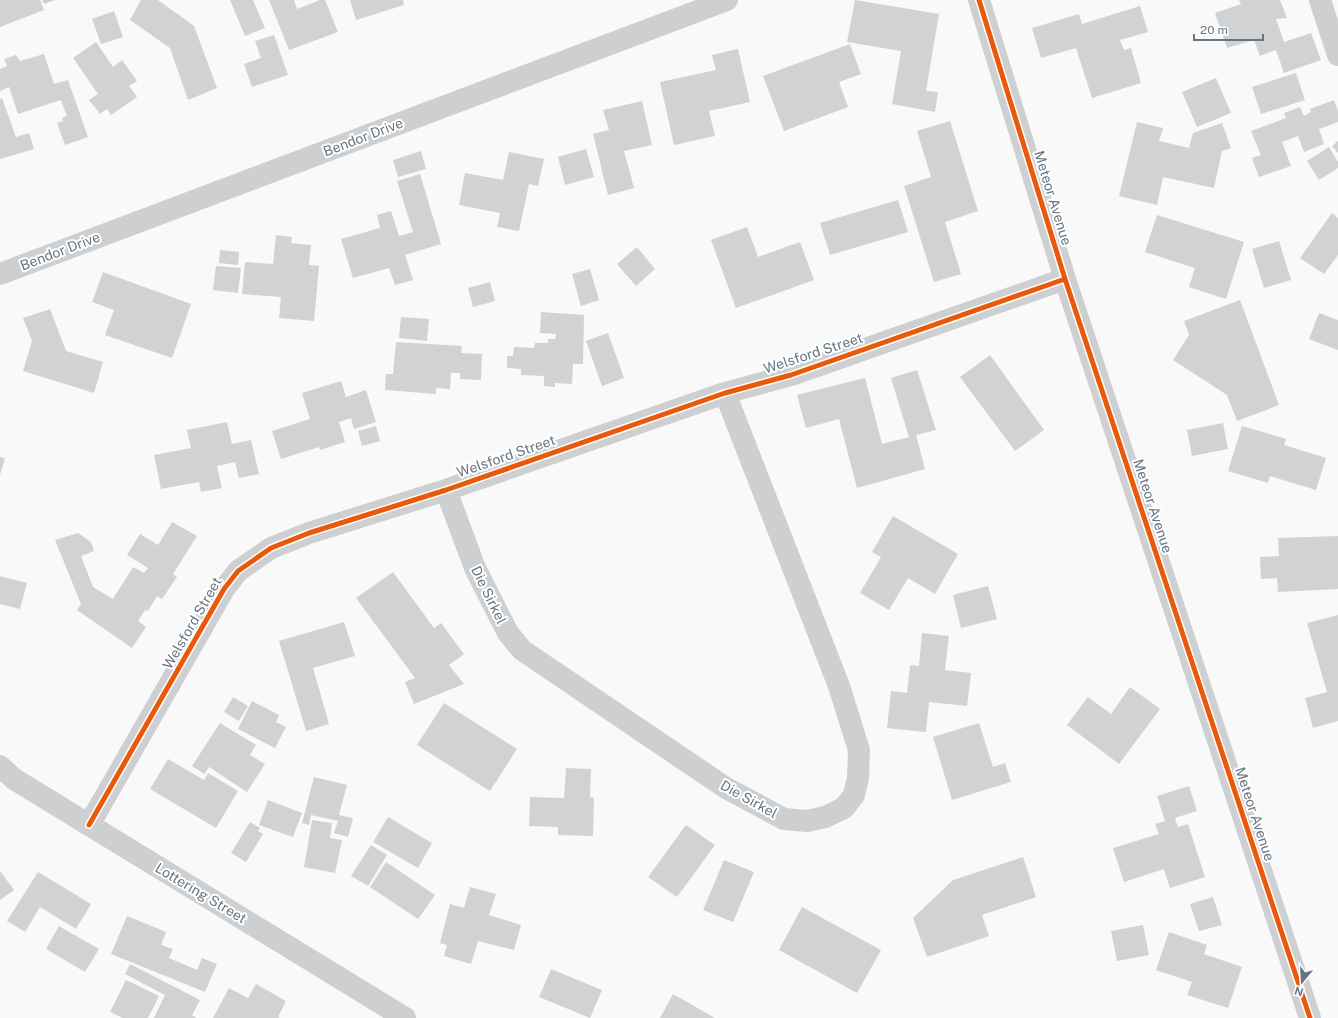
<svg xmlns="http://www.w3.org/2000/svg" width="1338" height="1018" viewBox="0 0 1338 1018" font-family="'Public Sans',sans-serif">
<rect width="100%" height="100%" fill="#f9f9f9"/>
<path fill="#d0d2d3" d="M 0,0 L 40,0 L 44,10 L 0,27 Z
M 42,0 L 55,0 L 44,4 Z
M 141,0 L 158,0 L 194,26 L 217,88 L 188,100 L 170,48 L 130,20 Z
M 230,0 L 253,0 L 265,28 L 245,36 Z
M 269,0 L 294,0 L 297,9 L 320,0 L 325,0 L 338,32 L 289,50 Z
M 350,0 L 403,0 L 404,5 L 356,20 Z
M 855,0 L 939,14 L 926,91 L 938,92 L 935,112 L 892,104 L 901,51 L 847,42 Z
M 1239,0 L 1280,0 L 1287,18 L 1276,19 L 1284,42 L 1311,33 L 1321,60 L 1284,73 L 1276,50 L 1260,56 L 1254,40 L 1227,48 L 1215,13 L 1241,4 Z
M 1140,6 L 1148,32 L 1120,40 L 1124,50 L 1131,48 L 1141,83 L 1092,98 L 1076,48 L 1041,58 L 1032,28 L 1079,14 L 1082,24 Z
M 114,11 L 123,37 L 101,44 L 92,19 Z
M 274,35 L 288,75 L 252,87 L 244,64 L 261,58 L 255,41 Z
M 96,42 L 113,67 L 122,60 L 137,81 L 129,86 L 137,97 L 111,115 L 107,109 L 100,114 L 89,100 L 98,94 L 73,58 Z
M 850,44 L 861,74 L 839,82 L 848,107 L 784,131 L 763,76 Z
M 738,49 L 750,102 L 709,111 L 715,136 L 674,145 L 660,82 L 716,70 L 712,55 Z
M 44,54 L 54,84 L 68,80 L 88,137 L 65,145 L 57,123 L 63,121 L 62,118 L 67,116 L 61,100 L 18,114 L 9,87 L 0,91 L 0,69 L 7,66 L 4,59 L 16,55 L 20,61 Z
M 1296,73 L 1305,100 L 1261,114 L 1252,87 Z
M 1216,78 L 1231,113 L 1197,127 L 1182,92 Z
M 2,98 L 16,137 L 29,133 L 34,149 L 0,159 L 0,99 Z
M 1334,100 L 1338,111 L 1338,122 L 1319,129 L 1324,144 L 1304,152 L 1298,136 L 1282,142 L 1291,166 L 1259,177 L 1252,158 L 1261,155 L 1251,131 L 1286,118 L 1284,113 L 1300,107 L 1304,116 L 1311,112 L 1310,109 Z
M 642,101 L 652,145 L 624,151 L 634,188 L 608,195 L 593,134 L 609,130 L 603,110 Z
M 950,121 L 978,211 L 945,222 L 961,274 L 934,282 L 904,186 L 931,177 L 917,131 Z
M 1137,122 L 1163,128 L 1159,141 L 1189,148 L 1193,133 L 1222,123 L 1231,148 L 1222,151 L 1214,188 L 1163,177 L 1157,205 L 1119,196 Z
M 1338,141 L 1338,153 L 1332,146 Z
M 1329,147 L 1338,162 L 1338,168 L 1319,180 L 1307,161 Z
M 586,149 L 594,177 L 565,185 L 558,157 Z
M 421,151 L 426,169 L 398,177 L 393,160 Z
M 509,152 L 544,159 L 538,186 L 529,184 L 519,231 L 497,227 L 500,213 L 459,205 L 465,173 L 503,180 Z
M 420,174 L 441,244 L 405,255 L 413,280 L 395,285 L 389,268 L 353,278 L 341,239 L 380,228 L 377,215 L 391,211 L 399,236 L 413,232 L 397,181 Z
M 898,200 L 908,232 L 830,255 L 820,223 Z
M 1332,213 L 1338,218 L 1338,255 L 1324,274 L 1300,258 Z
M 1157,215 L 1244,242 L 1226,299 L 1189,287 L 1195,268 L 1145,252 Z
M 747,227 L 758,257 L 800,242 L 814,280 L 736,308 L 711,240 Z
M 276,235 L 292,237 L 291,243 L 311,245 L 309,265 L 319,266 L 314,321 L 279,318 L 281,297 L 242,294 L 245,262 L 273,264 Z
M 1279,241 L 1291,280 L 1264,288 L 1252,249 Z
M 637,247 L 655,269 L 636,286 L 617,264 Z
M 220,250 L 239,252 L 238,265 L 219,263 Z
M 216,266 L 241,268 L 238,293 L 213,290 Z
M 590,269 L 599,300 L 581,306 L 572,274 Z
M 103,272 L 191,304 L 172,358 L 105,335 L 114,310 L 92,302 Z
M 490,282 L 495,301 L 473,307 L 468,288 Z
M 1240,300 L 1279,405 L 1237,421 L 1227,395 L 1173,360 L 1189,335 L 1184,321 Z
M 50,309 L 66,351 L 103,362 L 94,393 L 23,371 L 32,341 L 23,318 Z
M 541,312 L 584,315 L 583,364 L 573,364 L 572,384 L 555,383 L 555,387 L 544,386 L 544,376 L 521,375 L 521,369 L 507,368 L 507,356 L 513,356 L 514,347 L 534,348 L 535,343 L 548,343 L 548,339 L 555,339 L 556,334 L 540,333 Z
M 1319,313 L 1338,320 L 1338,350 L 1309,339 Z
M 401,317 L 429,319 L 427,341 L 399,338 Z
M 608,333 L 624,378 L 602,386 L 586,341 Z
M 396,342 L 462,346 L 461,353 L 482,354 L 481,380 L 460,379 L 460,373 L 451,373 L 450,389 L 436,388 L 436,394 L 385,390 L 386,374 L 393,374 Z
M 990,355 L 1044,430 L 1015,451 L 960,377 Z
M 917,370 L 936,430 L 916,435 L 925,469 L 857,488 L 839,419 L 806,428 L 797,395 L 865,378 L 882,444 L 909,437 L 891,378 Z
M 341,381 L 346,397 L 366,390 L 376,422 L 354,429 L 351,418 L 339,422 L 345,442 L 320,450 L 319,447 L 281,459 L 272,431 L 310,419 L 302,393 Z
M 227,422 L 232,444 L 251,440 L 259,474 L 239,478 L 235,462 L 217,466 L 222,488 L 201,492 L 199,482 L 161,489 L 154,455 L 191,448 L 187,430 Z
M 1223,423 L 1228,449 L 1192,456 L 1187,430 Z
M 376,426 L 380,441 L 362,446 L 358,431 Z
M 1242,426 L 1286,439 L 1284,445 L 1326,458 L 1316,490 L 1270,476 L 1268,483 L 1228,471 Z
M 0,457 L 5,458 L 0,475 Z
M 893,516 L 958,554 L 935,594 L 908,578 L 889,610 L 860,593 L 881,557 L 872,552 Z
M 172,522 L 197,536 L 173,574 L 177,577 L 162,599 L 157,596 L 148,611 L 145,610 L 138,621 L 146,627 L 132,648 L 77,610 L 81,604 L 55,540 L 78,533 L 91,542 L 94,551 L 81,556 L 93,587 L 113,599 L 133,567 L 144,573 L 148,568 L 127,555 L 140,534 L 158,545 Z
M 1338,536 L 1338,589 L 1278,592 L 1277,578 L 1261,579 L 1260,557 L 1279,556 L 1278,538 Z
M 393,572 L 434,628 L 441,623 L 464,654 L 449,665 L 464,684 L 414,704 L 405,682 L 415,678 L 356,598 Z
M 0,576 L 27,583 L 20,609 L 0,604 Z
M 988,586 L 997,619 L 961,628 L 953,595 Z
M 1338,615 L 1338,721 L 1313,728 L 1305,698 L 1327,692 L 1307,623 Z
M 344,622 L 355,656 L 313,668 L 329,724 L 306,731 L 279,641 Z
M 922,633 L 949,636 L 945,670 L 971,673 L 967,706 L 929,702 L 926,732 L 887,728 L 891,691 L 907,693 L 910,665 L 919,666 Z
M 1130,687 L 1160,709 L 1119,764 L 1067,725 L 1088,697 L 1111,714 Z
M 233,697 L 248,706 L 239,721 L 224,712 Z
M 252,701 L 279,715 L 276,722 L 286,727 L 275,748 L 238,729 Z
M 444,703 L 517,749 L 490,791 L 417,745 Z
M 220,723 L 256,745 L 250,755 L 265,764 L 247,792 L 209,767 L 204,774 L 192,766 Z
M 979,723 L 993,767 L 1005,763 L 1011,782 L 952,800 L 933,737 Z
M 168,759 L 204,780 L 208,773 L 238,791 L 216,828 L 150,789 Z
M 566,768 L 591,769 L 590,797 L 594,798 L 593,836 L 558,835 L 558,827 L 529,826 L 530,797 L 564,798 Z
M 314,777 L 347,785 L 339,815 L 353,818 L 348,837 L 334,833 L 338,821 L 311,815 L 309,825 L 302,823 Z
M 1189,786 L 1197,811 L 1175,818 L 1178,827 L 1188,824 L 1205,877 L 1170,888 L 1164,869 L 1124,882 L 1113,848 L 1159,834 L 1155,824 L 1165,821 L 1157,796 Z
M 268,800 L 302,813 L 293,837 L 259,825 Z
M 388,817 L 432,843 L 418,868 L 373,842 Z
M 312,820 L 332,823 L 330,838 L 342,840 L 335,873 L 304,867 Z
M 250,822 L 260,828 L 258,831 L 263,834 L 246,862 L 231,853 Z
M 686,825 L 715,845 L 677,897 L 648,877 Z
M 371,845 L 387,855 L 368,886 L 351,876 Z
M 1023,857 L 1036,897 L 982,915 L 989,936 L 927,957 L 913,918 L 953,880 Z
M 724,860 L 754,872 L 733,922 L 703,910 Z
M 386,862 L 435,895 L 418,919 L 370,887 Z
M 0,871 L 14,890 L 0,900 Z
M 38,872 L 91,904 L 76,929 L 40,907 L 25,932 L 7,921 Z
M 470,887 L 496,894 L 489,915 L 521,925 L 514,950 L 478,941 L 471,964 L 444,956 L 447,945 L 440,943 L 450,904 L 464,908 Z
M 1213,897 L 1222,925 L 1199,931 L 1190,904 Z
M 802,907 L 881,950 L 857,993 L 779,950 Z
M 127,916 L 166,932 L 161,945 L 173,949 L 169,958 L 197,970 L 202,958 L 217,964 L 205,992 L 111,954 Z
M 1143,925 L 1149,955 L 1117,961 L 1111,931 Z
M 59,926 L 99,949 L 85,972 L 46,949 Z
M 1169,932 L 1207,945 L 1204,954 L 1242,967 L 1228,1008 L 1187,995 L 1192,982 L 1156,970 Z
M 130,964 L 200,1000 L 192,1015 L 197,1018 L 154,1018 L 165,995 L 125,974 Z
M 551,969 L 602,990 L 590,1018 L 539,997 Z
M 126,980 L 159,996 L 148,1018 L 123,1018 L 110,1012 Z
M 256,984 L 286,1001 L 278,1017 L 280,1018 L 213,1018 L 229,988 L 248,998 Z
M 673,994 L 715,1018 L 660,1018 Z"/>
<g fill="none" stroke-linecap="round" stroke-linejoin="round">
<path stroke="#cecfd0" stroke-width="22" d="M 979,0 L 1065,279 L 1310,1018
M 1320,0 L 1338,55
M 0,274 L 727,0
M 446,490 L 475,568 L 508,633 L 522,650 L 726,788 L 784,819 L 807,821 L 825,817 L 844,808 L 854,795 L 858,778 L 859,750 L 839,686 L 725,393
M 0,766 L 14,779 L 405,1018
M 89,825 L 224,589 L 238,571 L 271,548 L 309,533 L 446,490 L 725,393 L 791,375 L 1065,279"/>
<g stroke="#fff" stroke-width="8">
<path id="cycleway" d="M 979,0 L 1065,279 L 1310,1018
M 89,825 L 224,589 L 238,571 L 271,548 L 309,533 L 446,490 L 725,393 L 791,375 L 1065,279"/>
</g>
<use href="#cycleway" stroke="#e8590c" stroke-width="5"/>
</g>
<g text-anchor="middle" stroke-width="4" stroke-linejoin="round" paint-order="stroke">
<g font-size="14" fill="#657683" stroke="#fff">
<text transform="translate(363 137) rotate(-21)" y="5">Bendor Drive</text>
<text transform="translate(1053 198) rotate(73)" y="5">Meteor Avenue</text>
<text transform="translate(60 251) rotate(-21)" y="5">Bendor Drive</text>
<text transform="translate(813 353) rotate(-18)" y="5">Welsford Street</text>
<text transform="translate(506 456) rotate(-19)" y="5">Welsford Street</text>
<text transform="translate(1153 506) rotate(72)" y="5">Meteor Avenue</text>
<text transform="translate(489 595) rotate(64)" y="5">Die Sirkel</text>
<text transform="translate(192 623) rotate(-60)" y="5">Welsford Street</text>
<text transform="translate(749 799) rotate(29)" y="5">Die Sirkel</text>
<text transform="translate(1255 814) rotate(72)" y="5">Meteor Avenue</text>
<text transform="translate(201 893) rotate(31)" y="5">Lottering Street</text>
</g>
</g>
<g transform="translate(1302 982) rotate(198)" stroke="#ffffff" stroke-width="3" paint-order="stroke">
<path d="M0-3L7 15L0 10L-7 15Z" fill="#657683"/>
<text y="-6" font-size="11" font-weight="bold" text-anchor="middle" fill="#657683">N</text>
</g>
<path d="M1194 34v6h69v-6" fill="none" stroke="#657683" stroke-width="2"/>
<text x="1200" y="34" font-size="12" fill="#657683" stroke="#ffffff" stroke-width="3" paint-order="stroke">20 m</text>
</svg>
